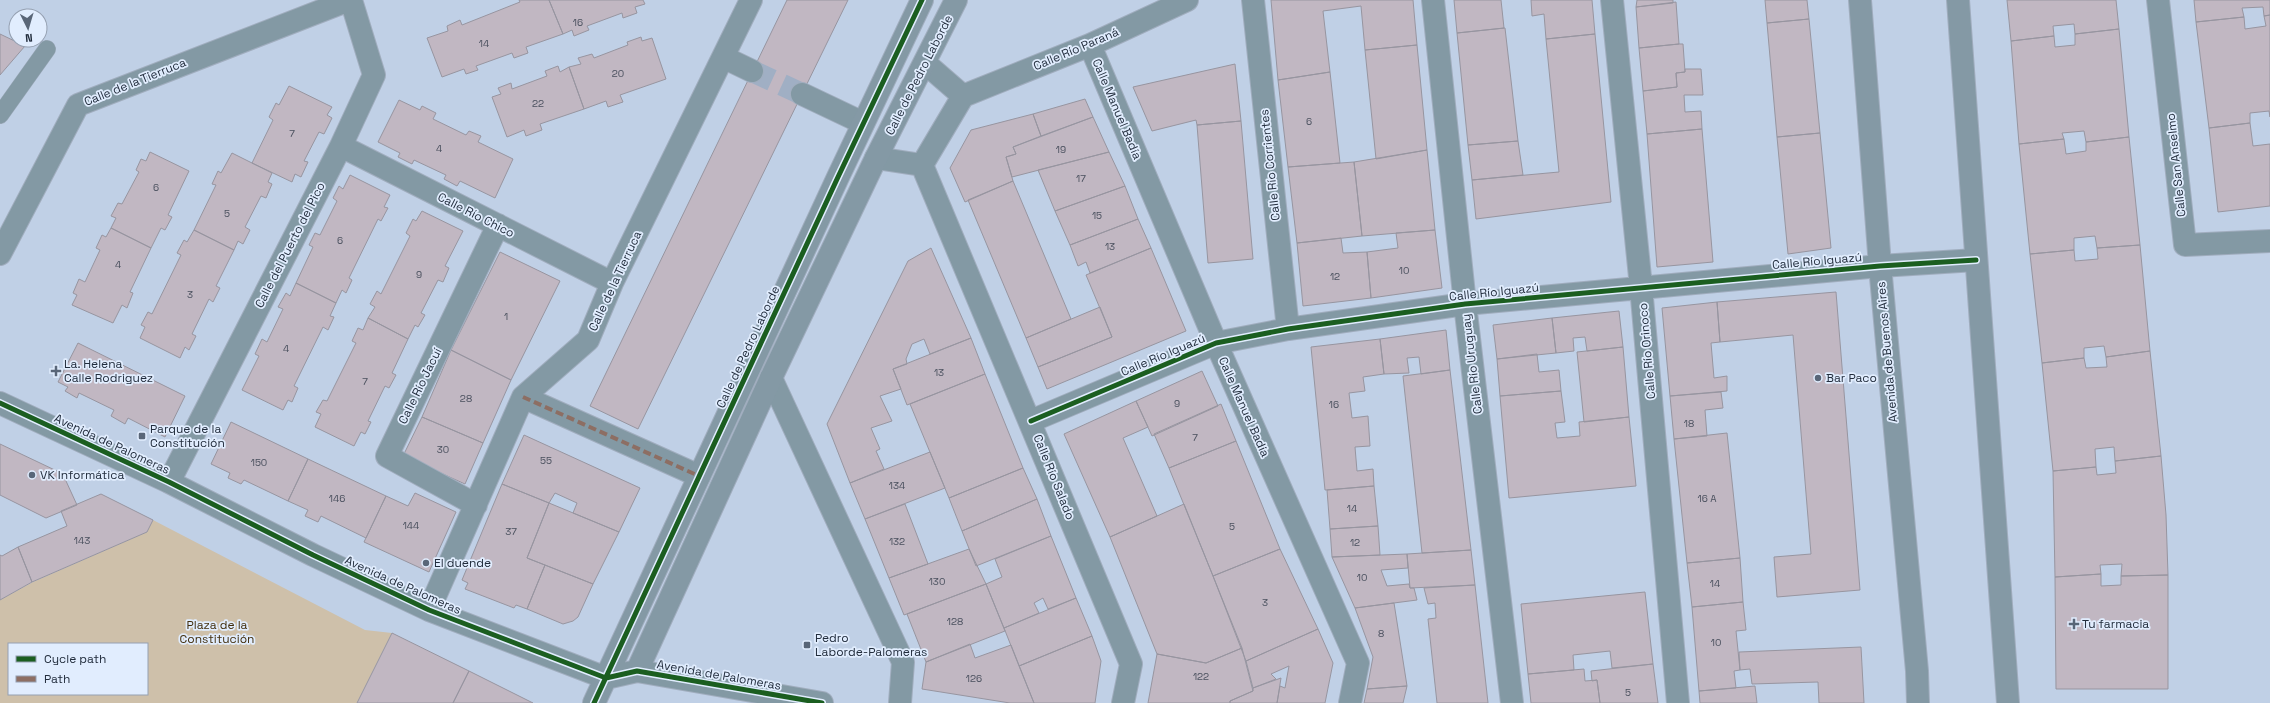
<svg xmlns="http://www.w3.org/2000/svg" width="2270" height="703" viewBox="0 0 2270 703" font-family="'Space Grotesk',sans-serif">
<rect width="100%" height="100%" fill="#c0d0e6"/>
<path fill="#cec0aa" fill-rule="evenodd" d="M 153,520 L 365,630 L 392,633 L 357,703 L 0,703 L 0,600 L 33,582 L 147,532 ZM 9,644 L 147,644 L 147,694 L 9,694 Z"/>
<path fill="#c1b7c2" stroke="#9795a0" d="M 519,0 L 549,0 L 563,34 L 526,47 L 528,53 L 514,58 L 512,53 L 476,66 L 478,70 L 466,74 L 464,69 L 442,77 L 427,38 L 448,31 L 447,26 L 460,20 L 462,25 L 520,2 Z
M 549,0 L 643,0 L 645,4 L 635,7 L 637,13 L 623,18 L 622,13 L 587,26 L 589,30 L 574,36 L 572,30 L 563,34 Z
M 787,0 L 848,0 L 638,429 L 590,406 Z
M 1271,0 L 1413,0 L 1417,45 L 1365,50 L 1361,6 L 1323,11 L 1330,72 L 1278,80 Z
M 1454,0 L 1501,0 L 1504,28 L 1457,33 Z
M 1531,0 L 1592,0 L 1595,34 L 1546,39 L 1544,14 L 1532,16 Z
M 1637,0 L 1673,0 L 1673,3 L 1636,7 Z
M 1765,0 L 1807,0 L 1809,19 L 1767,23 Z
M 2007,0 L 2116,0 L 2119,29 L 2075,34 L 2074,24 L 2053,26 L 2054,36 L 2011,41 Z
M 2194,0 L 2270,0 L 2270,15 L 2264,16 L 2263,7 L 2242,8 L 2244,17 L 2196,22 Z
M 1676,2 L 1679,44 L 1639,48 L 1636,7 Z
M 2270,15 L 2270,117 L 2269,111 L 2250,113 L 2250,123 L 2209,128 L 2196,22 L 2244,17 L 2245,29 L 2266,26 L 2264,16 Z
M 1809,19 L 1820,133 L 1777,137 L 1767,23 Z
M 1505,28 L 1518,141 L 1468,145 L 1457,33 Z
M 2119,29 L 2129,137 L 2086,142 L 2084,131 L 2062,133 L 2064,139 L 2019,144 L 2011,41 L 2054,36 L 2055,47 L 2075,45 L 2075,34 Z
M 0,34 L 25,46 L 0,75 Z
M 1595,34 L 1611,202 L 1476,219 L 1472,180 L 1559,172 L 1546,39 Z
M 641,37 L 642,41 L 652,38 L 666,79 L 620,95 L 623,102 L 608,107 L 606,101 L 584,109 L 569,67 L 581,64 L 578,58 L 592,54 L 594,58 L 628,45 L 627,42 Z
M 1679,44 L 1683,44 L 1685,72 L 1676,73 L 1677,87 L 1643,91 L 1639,48 Z
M 1417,45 L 1427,150 L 1376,159 L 1365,50 Z
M 1235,64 L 1241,121 L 1197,125 L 1196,120 L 1152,131 L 1133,87 Z
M 558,66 L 560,72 L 569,67 L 584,109 L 540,124 L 542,130 L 526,136 L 524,130 L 507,137 L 492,97 L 501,94 L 498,88 L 511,83 L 512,89 L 547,76 L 545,71 Z
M 1685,69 L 1701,69 L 1703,95 L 1684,95 L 1685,112 L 1701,111 L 1702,129 L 1647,134 L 1643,91 L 1677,87 L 1676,73 L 1685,72 Z
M 1330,72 L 1340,163 L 1288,167 L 1278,80 Z
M 289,86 L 332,107 L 327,115 L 332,118 L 324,134 L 319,132 L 304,161 L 308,162 L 301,177 L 295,174 L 292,182 L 252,163 L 273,120 L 269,117 L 276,103 L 279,105 Z
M 1085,99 L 1093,117 L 1041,136 L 1033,114 Z
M 399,100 L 420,110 L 422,106 L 436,113 L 433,119 L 466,135 L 469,131 L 481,136 L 478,142 L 513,159 L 495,198 L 460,181 L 457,186 L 444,179 L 446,175 L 414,160 L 412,164 L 398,157 L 400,153 L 378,142 Z
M 1033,114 L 1041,136 L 1013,147 L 1016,154 L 1006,157 L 1013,181 L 965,202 L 950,168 L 971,130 Z
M 1093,117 L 1109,152 L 1012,177 L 1006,157 L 1016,154 L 1013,147 Z
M 1241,121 L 1253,259 L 1208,263 L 1197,125 Z
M 2250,123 L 2253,146 L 2270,144 L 2270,206 L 2218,212 L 2209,128 Z
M 1702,129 L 1713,262 L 1657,267 L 1647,134 Z
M 1820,133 L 1831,248 L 1788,254 L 1777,137 Z
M 2129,137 L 2140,245 L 2097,248 L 2095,236 L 2074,238 L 2074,250 L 2030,254 L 2019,144 L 2064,139 L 2066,154 L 2086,151 L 2086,142 Z
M 1518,141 L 1523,175 L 1472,180 L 1468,145 Z
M 1427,150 L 1435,230 L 1362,236 L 1354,162 Z
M 150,152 L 189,171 L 168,215 L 172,217 L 165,230 L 161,228 L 151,248 L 111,228 L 116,218 L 111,216 L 118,203 L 122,204 L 139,172 L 136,170 L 141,159 L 146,161 Z
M 1109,152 L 1125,186 L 1055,211 L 1038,170 Z
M 232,153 L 272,173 L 268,182 L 272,184 L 266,198 L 261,196 L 245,227 L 250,230 L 243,244 L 238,241 L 234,250 L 194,230 L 216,185 L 212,184 L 218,171 L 221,173 Z
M 1354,162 L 1362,236 L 1297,243 L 1288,167 Z
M 350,175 L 390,195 L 384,207 L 388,208 L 381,221 L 378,219 L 349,278 L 352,280 L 346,293 L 342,290 L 336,303 L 296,283 L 313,247 L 309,245 L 315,233 L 320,235 L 337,201 L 333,198 L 339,186 L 343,189 Z
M 1013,181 L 1071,319 L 1026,338 L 968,200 Z
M 1125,186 L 1138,219 L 1070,245 L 1055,211 Z
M 422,211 L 463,231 L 445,266 L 449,268 L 443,282 L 438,280 L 421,313 L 425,315 L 418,327 L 415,325 L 408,339 L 368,318 L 375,307 L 370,304 L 377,291 L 381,294 L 410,236 L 406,233 L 413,219 L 416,221 Z
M 1138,219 L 1151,248 L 1090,273 L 1086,262 L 1078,266 L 1070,245 Z
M 111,228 L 151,248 L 130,292 L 133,293 L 127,308 L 122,305 L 113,323 L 72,305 L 77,295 L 73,293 L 79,279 L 85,282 L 100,250 L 96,248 L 102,235 L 106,237 Z
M 194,230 L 234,250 L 216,286 L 220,288 L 213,302 L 209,299 L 192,334 L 196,336 L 189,350 L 185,347 L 180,358 L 140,338 L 145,327 L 141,325 L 148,312 L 152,314 L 181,255 L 177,253 L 184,240 L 187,242 Z
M 1435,230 L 1442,288 L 1371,298 L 1367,252 L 1398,248 L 1396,233 Z
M 1341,238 L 1343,253 L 1367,252 L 1371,298 L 1303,306 L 1297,243 Z
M 2140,245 L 2150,351 L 2106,357 L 2104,346 L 2084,348 L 2084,358 L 2042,363 L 2030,254 L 2074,250 L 2075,261 L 2098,259 L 2097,248 Z
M 931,248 L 971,338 L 930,354 L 924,339 L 912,344 L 906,359 L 907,364 L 893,369 L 901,389 L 880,396 L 892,421 L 871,428 L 880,449 L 876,451 L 884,469 L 850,483 L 827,424 L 908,261 Z
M 1151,248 L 1186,331 L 1047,389 L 1038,367 L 1112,337 L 1086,275 Z
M 500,252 L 560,281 L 511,380 L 451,350 Z
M 296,283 L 336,303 L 330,316 L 334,317 L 328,330 L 323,327 L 294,386 L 298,388 L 292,402 L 288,400 L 283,410 L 242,390 L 259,356 L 255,354 L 262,339 L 267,342 L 283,309 L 278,307 L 286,293 L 290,296 Z
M 1836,292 L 1860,590 L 1777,597 L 1774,557 L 1811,554 L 1793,335 L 1720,342 L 1717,302 Z
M 1717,302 L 1720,342 L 1711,343 L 1714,378 L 1727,376 L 1727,391 L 1670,396 L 1662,308 Z
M 1100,307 L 1112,337 L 1038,367 L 1026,338 Z
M 1619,311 L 1623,347 L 1587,351 L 1585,337 L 1573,338 L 1574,351 L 1556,353 L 1552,318 Z
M 368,318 L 408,339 L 392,373 L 396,375 L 389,388 L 385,386 L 368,421 L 371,422 L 365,434 L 361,432 L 354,446 L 315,427 L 321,414 L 316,412 L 323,400 L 327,401 L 356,343 L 352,341 L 358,328 L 363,330 Z
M 1552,318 L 1556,353 L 1497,359 L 1493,325 Z
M 1446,330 L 1450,370 L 1421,374 L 1419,357 L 1407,358 L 1409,373 L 1384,374 L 1380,339 Z
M 971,338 L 985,374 L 907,405 L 893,369 Z
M 1380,339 L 1384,374 L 1363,377 L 1365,391 L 1349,393 L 1352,418 L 1368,416 L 1370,446 L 1355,447 L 1357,471 L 1373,469 L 1374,486 L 1325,490 L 1311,347 Z
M 78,343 L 185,396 L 165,437 L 128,418 L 125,424 L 111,416 L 114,410 L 79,393 L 77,398 L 65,391 L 68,387 L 58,382 Z
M 1623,347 L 1629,417 L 1584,422 L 1577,352 Z
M 451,350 L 511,380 L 483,443 L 422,417 Z
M 2150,351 L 2161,456 L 2115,461 L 2114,447 L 2095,449 L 2096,467 L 2053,471 L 2042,363 L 2084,358 L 2086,368 L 2107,367 L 2106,357 Z
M 1537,354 L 1539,372 L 1559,370 L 1561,391 L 1500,396 L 1497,359 Z
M 1450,370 L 1471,550 L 1422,553 L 1403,376 Z
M 1202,371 L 1218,406 L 1152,436 L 1136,401 Z
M 985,374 L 1023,468 L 949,498 L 910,404 Z
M 1561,391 L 1565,422 L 1555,423 L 1557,438 L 1580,436 L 1579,422 L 1629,417 L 1636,486 L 1509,498 L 1500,396 Z
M 1721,392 L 1723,408 L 1705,410 L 1707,436 L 1674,439 L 1670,396 Z
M 1136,401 L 1148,427 L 1123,438 L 1157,516 L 1110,537 L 1064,434 Z
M 1221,404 L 1236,441 L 1169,468 L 1154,434 Z
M 422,417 L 483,443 L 465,484 L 403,456 Z
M 231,422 L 308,459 L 288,501 L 244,480 L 241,484 L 228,478 L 230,473 L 211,464 Z
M 1727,433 L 1740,558 L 1687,563 L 1674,439 Z
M 524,435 L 640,488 L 619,532 L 573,513 L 577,503 L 555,493 L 549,503 L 502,484 Z
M 1236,441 L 1280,549 L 1213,576 L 1169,468 Z
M 0,444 L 59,472 L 66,481 L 77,505 L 46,518 L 0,495 Z
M 930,452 L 945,488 L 865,519 L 850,483 Z
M 2161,456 L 2166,515 L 2168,575 L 2121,576 L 2122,564 L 2100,565 L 2101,574 L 2055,577 L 2053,471 L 2096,467 L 2097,475 L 2116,473 L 2115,461 Z
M 308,459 L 386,496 L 366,538 L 321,516 L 318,522 L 305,516 L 308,510 L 288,501 Z
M 1023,468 L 1037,499 L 962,531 L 949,498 Z
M 502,484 L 549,503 L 527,558 L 545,565 L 527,609 L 516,605 L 514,608 L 465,589 L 468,583 L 462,580 Z
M 1374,486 L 1378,526 L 1330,529 L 1327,490 Z
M 415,493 L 456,512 L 429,572 L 364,542 L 386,496 L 408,506 Z
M 101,494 L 153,520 L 147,532 L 32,582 L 18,547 L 67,526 L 61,511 Z
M 1037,499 L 1051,536 L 976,566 L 962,531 Z
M 549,503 L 619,532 L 593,584 L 527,558 Z
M 905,504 L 928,564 L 889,578 L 865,519 Z
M 1184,504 L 1242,648 L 1206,663 L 1157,654 L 1110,537 Z
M 1378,526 L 1380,555 L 1332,557 L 1330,529 Z
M 1051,536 L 1076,598 L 1048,609 L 1043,598 L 1034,603 L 1039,613 L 1004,628 L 986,584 L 1002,577 L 995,559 Z
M 18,547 L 32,582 L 0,600 L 0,555 L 2,556 Z
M 969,549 L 986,584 L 904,615 L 889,578 Z
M 1280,549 L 1318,629 L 1246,661 L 1213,576 Z
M 1471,550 L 1475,585 L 1410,588 L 1407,554 Z
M 1407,554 L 1408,568 L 1381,570 L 1387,586 L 1409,584 L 1410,588 L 1414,588 L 1417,600 L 1355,608 L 1332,557 Z
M 1740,558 L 1743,602 L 1692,607 L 1687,563 Z
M 545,565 L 593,584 L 578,617 L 573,621 L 563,624 L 527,609 Z
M 2101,574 L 2101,586 L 2121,585 L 2121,576 L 2168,575 L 2168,689 L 2056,689 L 2055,577 Z
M 986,584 L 1005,631 L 926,662 L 907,614 Z
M 1475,585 L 1488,703 L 1437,703 L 1428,619 L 1436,618 L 1435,603 L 1428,604 L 1424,588 Z
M 1645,592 L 1653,664 L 1612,668 L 1610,651 L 1573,655 L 1574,670 L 1528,674 L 1521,604 Z
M 1076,598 L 1092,636 L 1019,666 L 1004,628 Z
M 1743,602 L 1746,630 L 1736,631 L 1740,670 L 1734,671 L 1736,688 L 1699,691 L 1692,607 Z
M 1394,603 L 1407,686 L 1367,689 L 1373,657 L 1355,608 Z
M 1318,629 L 1333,663 L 1325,703 L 1277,703 L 1280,686 L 1285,688 L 1289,666 L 1271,674 L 1276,679 L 1253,688 L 1246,661 Z
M 392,633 L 469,671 L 453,703 L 357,703 Z
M 1092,636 L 1101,661 L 1095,703 L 1034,703 L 1019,666 Z
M 970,644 L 975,658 L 1011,645 L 1034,703 L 1010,703 L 922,689 L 926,662 Z
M 1861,647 L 1864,703 L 1819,703 L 1818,682 L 1752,684 L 1750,669 L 1740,670 L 1739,652 Z
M 1242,648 L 1253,691 L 1230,701 L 1230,703 L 1148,703 L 1157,654 L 1206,663 Z
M 1653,664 L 1658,703 L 1600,703 L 1597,680 L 1592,681 L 1591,671 Z
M 1584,669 L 1585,681 L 1597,680 L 1600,703 L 1531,703 L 1528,674 Z
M 469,671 L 533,703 L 453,703 Z
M 1281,678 L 1277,703 L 1230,703 L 1230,701 L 1253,691 L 1253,688 Z
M 1407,686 L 1403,703 L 1364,703 L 1367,689 Z
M 1755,686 L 1757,703 L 1700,703 L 1699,691 Z"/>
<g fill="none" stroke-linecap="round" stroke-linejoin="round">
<path stroke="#a0afc4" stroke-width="22" stroke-dasharray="22 11" stroke-linecap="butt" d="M 752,71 L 802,94"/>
<g stroke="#a0adbe" stroke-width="18">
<path id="lane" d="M 0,115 L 47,49"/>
</g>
<g stroke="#a0adbe" stroke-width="24">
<path id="street" d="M 1253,0 L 1288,329
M 1433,0 L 1465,304 L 1512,703
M 1612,0 L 1641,287 L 1678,703
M 2158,0 L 2185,245 L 2270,241
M 1090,45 L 1216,343 L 1358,663 L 1350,703
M 723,57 L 752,71
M 802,94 L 863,123
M 963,96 L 1090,45 L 1187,0
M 341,146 L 612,283
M 876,158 L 922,165 L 963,96 L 925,63
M 922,165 L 1131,664 L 1123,703
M 0,254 L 78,105 L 349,0
M 771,378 L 903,662 L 900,703
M 523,397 L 699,476
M 0,403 L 169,482 L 313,555 L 429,610 L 606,678
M 1031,421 L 1216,343 L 1288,329 L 1465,304 L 1880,266 L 1976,260
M 169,482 L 341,146 L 374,75 L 351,0
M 476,505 L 387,456 L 498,225
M 429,610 L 523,397 L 588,340 L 612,283 L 751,0
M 637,671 L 822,703"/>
</g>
<g stroke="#a0adbe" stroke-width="24">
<path id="secondary" d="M 1860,0 L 1880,266 L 1917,671 L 1918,703
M 1958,0 L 2008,703
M 606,678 L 637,671 L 771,378 L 876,158 L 956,0
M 594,703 L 838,177 L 922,0"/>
</g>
<use href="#lane" stroke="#8399a4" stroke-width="17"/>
<use href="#street" stroke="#8399a4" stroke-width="22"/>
<use href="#secondary" stroke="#8499a5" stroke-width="22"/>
<path stroke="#8d6e63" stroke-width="4" stroke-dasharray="8 4" stroke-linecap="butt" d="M 523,397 L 699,476"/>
<g stroke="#e1edfe" stroke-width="8">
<path id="cycleway" d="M 0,403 L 169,482 L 313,555 L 429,610 L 606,678 L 637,671 L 822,703
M 1031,421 L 1216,343 L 1288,329 L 1465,304 L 1880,266 L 1976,260
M 594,703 L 838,177 L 922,0"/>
</g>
<use href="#cycleway" stroke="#1b5e20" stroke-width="5"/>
</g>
<g fill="#596678" stroke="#e1edfe" stroke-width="1.5">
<path d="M54 365h4v4h4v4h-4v4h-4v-4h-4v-4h4z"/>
<circle cx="1818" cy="378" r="4"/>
<rect x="138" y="432" width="8" height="8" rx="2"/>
<circle cx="32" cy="475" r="4"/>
<circle cx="426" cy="563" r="4"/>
<path d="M2072 618h4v4h4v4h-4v4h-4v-4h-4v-4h4z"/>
<rect x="803" y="641" width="8" height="8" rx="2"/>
</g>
<g text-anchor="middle" stroke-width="3.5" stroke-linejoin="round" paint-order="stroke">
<g font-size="10" fill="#4a505e">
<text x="578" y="26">16</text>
<text x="484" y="47">14</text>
<text x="618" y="77">20</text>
<text x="538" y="107">22</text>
<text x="1309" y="125">6</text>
<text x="292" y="137">7</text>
<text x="439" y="152">4</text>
<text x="1061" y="153">19</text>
<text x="1081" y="182">17</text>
<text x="156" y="191">6</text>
<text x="227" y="217">5</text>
<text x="1097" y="219">15</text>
<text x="340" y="244">6</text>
<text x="1110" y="250">13</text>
<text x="118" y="268">4</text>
<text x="1404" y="274">10</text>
<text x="419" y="278">9</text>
<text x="1335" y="280">12</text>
<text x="190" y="298">3</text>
<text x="506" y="320">1</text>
<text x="286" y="352">4</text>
<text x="939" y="376">13</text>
<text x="365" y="385">7</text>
<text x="466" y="402">28</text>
<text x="1177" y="407">9</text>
<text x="1334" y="408">16</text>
<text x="1689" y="427">18</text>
<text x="1195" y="441">7</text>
<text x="443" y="453">30</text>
<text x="546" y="464">55</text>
<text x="259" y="466">150</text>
<text x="897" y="489">134</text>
<text x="337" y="502">146</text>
<text x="1707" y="502">16 A</text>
<text x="1352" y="512">14</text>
<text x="411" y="529">144</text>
<text x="1232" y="530">5</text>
<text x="511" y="535">37</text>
<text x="82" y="544">143</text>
<text x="897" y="545">132</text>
<text x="1355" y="546">12</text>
<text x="1362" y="581">10</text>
<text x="937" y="585">130</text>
<text x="1715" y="587">14</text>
<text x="1265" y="606">3</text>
<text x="955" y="625">128</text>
<text x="1381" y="637">8</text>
<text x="1716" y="646">10</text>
<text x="1201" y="680">122</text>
<text x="974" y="682">126</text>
<text x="1628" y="696">5</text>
</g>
<g font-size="12" fill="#222d3d" stroke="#e1edfe">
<text transform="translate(1076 49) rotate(-23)" y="4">Calle Río Paraná</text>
<text transform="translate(919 75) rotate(-63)" y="4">Calle de Pedro Laborde</text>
<text transform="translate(135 82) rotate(-22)" y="4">Calle de la Tierruca</text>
<text transform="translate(1117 109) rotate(67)" y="4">Calle Manuel Badía</text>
<text transform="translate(1270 165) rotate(-96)" y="4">Calle Río Corrientes</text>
<text transform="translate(2176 165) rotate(-96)" y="4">Calle San Anselmo</text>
<text transform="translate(476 215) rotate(27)" y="4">Calle Río Chico</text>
<text transform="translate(290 245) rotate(-63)" y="4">Calle del Puerto del Pico</text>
<text transform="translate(1817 261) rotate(-5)" y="4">Calle Río Iguazú</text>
<text transform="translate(615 281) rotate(-65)" y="4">Calle de la Tierruca</text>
<text transform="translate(1494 292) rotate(-6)" y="4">Calle Río Iguazú</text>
<text transform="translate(748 347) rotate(-65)" y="4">Calle de Pedro Laborde</text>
<text transform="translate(1647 351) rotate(-95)" y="4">Calle Río Orinoco</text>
<text transform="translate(1887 352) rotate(-95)" y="4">Avenida de Buenos Aires</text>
<text transform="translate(1163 355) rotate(-23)" y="4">Calle Río Iguazú</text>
<text transform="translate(1472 364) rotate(-97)" y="4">Calle Río Uruguay</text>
<text transform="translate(420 386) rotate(-64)" y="4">Calle Río Jacuí</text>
<text transform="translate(1244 407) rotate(66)" y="4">Calle Manuel Badía</text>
<text transform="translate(112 444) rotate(25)" y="4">Avenida de Palomeras</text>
<text transform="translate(1054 477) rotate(68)" y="4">Calle Río Salado</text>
<text transform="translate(403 585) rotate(24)" y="4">Avenida de Palomeras</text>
<text transform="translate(719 675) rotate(10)" y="4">Avenida de Palomeras</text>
</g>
<g font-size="12" fill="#222d3d" stroke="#e1edfe" text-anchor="start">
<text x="64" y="368">La. Helena<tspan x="64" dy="14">Calle Rodriguez</tspan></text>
<text x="1826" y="382">Bar Paco</text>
<text x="150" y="433">Parque de la<tspan x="150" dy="14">Constitución</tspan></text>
<text x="40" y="479">VK Informática</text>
<text x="434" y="567">El duende</text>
<text x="2082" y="628">Tu farmacia</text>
<text x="815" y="642">Pedro<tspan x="815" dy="14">Laborde-Palomeras</tspan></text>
</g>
<g font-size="12" fill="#412d0b" stroke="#e1edfe">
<text x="217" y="629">Plaza de la<tspan x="217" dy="14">Constitución</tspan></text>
</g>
</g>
<rect x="8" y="643" width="140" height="52" fill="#e1edfe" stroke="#95a0b1"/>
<rect x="16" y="656" width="20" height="6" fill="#1b5e20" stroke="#95a0b1"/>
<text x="44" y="663" font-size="12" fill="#222d3d">Cycle path</text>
<rect x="16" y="676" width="20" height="6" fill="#8d6e63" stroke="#95a0b1"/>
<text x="44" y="683" font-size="12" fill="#222d3d">Path</text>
<g transform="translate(28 28) rotate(175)"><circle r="19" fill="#e1edfe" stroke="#95a0b1"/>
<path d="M0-3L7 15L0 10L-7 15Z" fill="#596678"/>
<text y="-6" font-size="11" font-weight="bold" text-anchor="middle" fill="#222d3d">N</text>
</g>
</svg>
